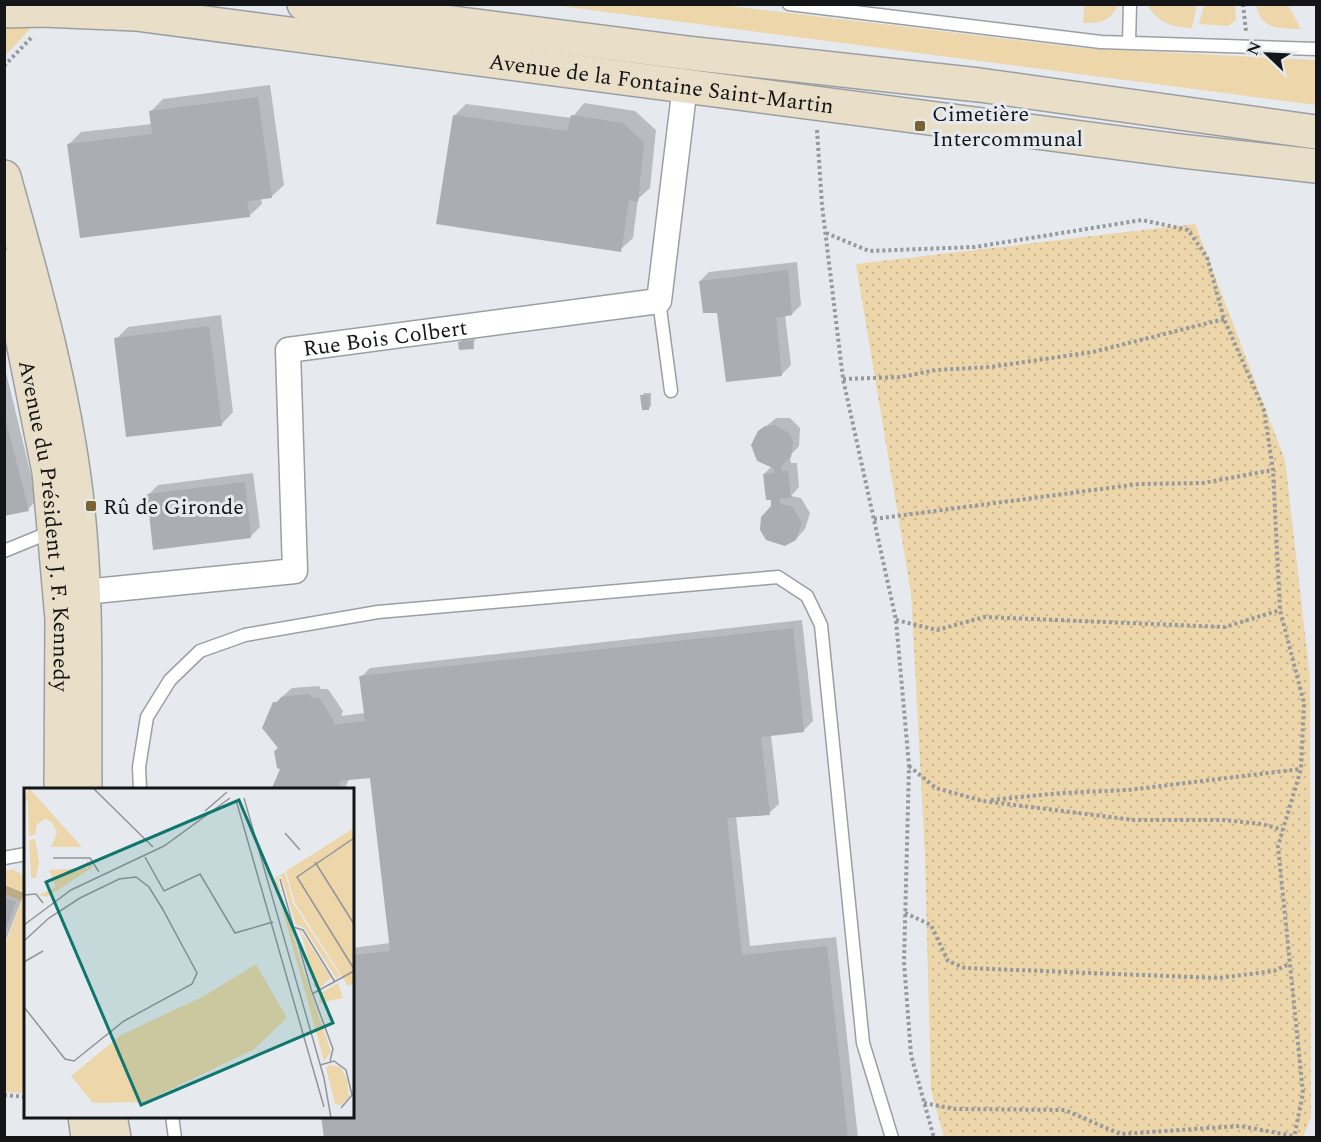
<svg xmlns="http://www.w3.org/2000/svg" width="1321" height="1142" viewBox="0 0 1321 1142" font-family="Spectral,serif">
<defs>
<pattern id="park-dots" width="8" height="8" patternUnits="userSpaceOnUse" patternTransform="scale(1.5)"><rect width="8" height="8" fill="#edd6a9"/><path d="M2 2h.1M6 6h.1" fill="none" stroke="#cab791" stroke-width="1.8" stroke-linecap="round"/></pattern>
</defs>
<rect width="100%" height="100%" fill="#e6eaef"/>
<path fill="#edd6a9" d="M 553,5 L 722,5 L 1082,48 L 1316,60 L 1316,105 Z
M 1075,5 L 1118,4 L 1118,5 C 1111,22 1099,23 1083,23 L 1084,6 Z
M 1147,5 L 1197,5 L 1192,28 C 1170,27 1159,23 1147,5 Z
M 1204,5 L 1235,5 L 1236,20 L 1228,26 L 1199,24 Z
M 1256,5 L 1288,5 L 1301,29 C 1279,28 1261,30 1256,5 Z
M 32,20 L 31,28 L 5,56 L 5,27 Z
M 13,869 L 25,876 L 25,1093 L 5,1092 L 5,945 L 21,901 L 5,894 L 5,871 Z"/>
<path fill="url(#park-dots)" d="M 1195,224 L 1285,460 L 1310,677 L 1311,1117 L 1303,1137 L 944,1137 L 931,1090 L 925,856 L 911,593 L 856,264 Z"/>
<path fill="#0003" d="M 270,85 L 284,185 L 271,197 L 261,198 L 262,204 L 249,216 L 69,144 L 81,132 L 152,124 L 151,111 L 163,99 Z
M 584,103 L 635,111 L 656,130 L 650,188 L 638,199 L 633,238 L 620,250 L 454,116 L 466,104 L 572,118 Z
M 797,262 L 801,305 L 792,314 L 785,315 L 791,365 L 782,374 L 718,311 L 700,281 L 709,272 Z
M 221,315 L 233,412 L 221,425 L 116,339 L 128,327 Z
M 475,339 L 473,347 L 460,342 L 463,340 Z
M 4,364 L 37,500 L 28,509 L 4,515 Z
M 644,393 L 651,393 L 651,406 L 649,408 L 642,396 Z
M 776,418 L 790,418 L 800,428 L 799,446 L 790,456 L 791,463 L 797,463 L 799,487 L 791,496 L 801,498 L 810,513 L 805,529 L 796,539 L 773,506 L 764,474 L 772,466 L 760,432 Z
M 253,473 L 260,527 L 251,536 L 154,548 L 149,494 L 158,485 Z
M 802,620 L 813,721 L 804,730 L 771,735 L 779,804 L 769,813 L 736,816 L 750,946 L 836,937 L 858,1138 L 325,1138 L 352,1116 L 352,948 L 390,943 L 371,777 L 349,779 L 344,790 L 272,790 L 283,768 L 275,703 L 292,688 L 319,686 L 321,689 L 328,689 L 343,711 L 341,716 L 365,713 L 361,677 L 370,668 Z
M 4,885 L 24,893 L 4,945 Z"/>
<path fill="#aaaeb2" d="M 258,97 L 272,198 L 247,201 L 250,217 L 80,238 L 67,144 L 152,134 L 149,111 Z
M 453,115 L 567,131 L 571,115 L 623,123 L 644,143 L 638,202 L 629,200 L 621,252 L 436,224 Z
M 788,270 L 792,315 L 776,318 L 782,376 L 726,382 L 717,313 L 703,313 L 699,281 Z
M 209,326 L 222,426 L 126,437 L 114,338 Z
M 473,340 L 474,349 L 459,350 L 458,342 Z
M 640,395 L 649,395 L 649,410 L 642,410 Z
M 4,413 L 29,511 L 4,516 Z
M 775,425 L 789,433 L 793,442 L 791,457 L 781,466 L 782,471 L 788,471 L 791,498 L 780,498 L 780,504 L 792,506 L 802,523 L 796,540 L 785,546 L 766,540 L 760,530 L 761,517 L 771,506 L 771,500 L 766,500 L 763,474 L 774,473 L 773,468 L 757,461 L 751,445 L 758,431 L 765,426 Z
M 245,482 L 251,538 L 153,550 L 147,494 Z
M 793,628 L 804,732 L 761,737 L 770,815 L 727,818 L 742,955 L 827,946 L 848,1138 L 324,1138 L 321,1116 L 352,1116 L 352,955 L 390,951 L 370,778 L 339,781 L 340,790 L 271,790 L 280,769 L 277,768 L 274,751 L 278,748 L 262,728 L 273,702 L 278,702 L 281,697 L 309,694 L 312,698 L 319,698 L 334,721 L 333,725 L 365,721 L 359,676 Z
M 4,897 L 16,902 L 5,932 L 4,932 Z"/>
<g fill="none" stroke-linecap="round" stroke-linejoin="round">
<g stroke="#9b9fa3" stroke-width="15">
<path id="lane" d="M 789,4 L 1101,42 L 1316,49
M 1129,43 L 1130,4
M 659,301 L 671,391
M 4,551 L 53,531
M 140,790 L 139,767 L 147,717 L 170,680 L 200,651 L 245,635 L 378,612 L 778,577 L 807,596 L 821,625 L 863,1043 L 892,1138
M 4,858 L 26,854
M 172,1116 L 175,1138"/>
</g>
<g stroke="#9b9fa3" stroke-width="27">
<g id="street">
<path id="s1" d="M 84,592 L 295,571 L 288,350 L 659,301 L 685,85"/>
</g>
</g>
<g stroke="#9b9fa3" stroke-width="36">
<g id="secondary">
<path d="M 304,4 L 688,53 L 979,85 L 1316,132"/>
<path id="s2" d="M 4,11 L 43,10 L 136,14 L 1181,151 L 1316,166"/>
<path d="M 4,177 C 33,281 63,385 76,493 C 88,591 84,691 85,790"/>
<path id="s3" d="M 4,266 L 22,337 L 49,472 L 62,619 L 61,790"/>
<path d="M 85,1116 L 88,1138"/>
<path d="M 110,1116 L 114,1138"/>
</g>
</g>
<path stroke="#979a9d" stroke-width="4" stroke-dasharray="3 3" stroke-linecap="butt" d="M 1243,4 L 1246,31
M 4,66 L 31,38
M 817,130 L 822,205 L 843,379 L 896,620 L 909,766 L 904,962 L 911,1055 L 934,1138
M 826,233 L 869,251 L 975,247 L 1142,220 L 1188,230 L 1207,257 L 1224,319 L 1264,410 L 1273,470 L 1280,610 L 1304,703 L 1301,769 L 1278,846 L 1303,1093 L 1294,1138
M 843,379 L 901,377 L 936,370 L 990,367 L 1093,352 L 1224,319
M 874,519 L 1139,484 L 1203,483 L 1273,470
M 896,620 L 937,630 L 984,617 L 1225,627 L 1280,610
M 909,766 L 936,788 L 983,801 L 1134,820 L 1224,820 L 1262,824 L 1283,830
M 991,800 L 1061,793 L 1128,790 L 1301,769
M 905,913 L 931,925 L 948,961 L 965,968 L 1218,978 L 1274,971 L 1289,964
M 4,1095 L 26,1097
M 924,1103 L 955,1109 L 1065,1110 L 1120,1134 L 1240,1126 L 1294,1136"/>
<use href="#lane" stroke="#fff" stroke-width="12"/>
<use href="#street" stroke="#fff" stroke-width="24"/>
<use href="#secondary" stroke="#e9dec7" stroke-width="33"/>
</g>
<g fill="#7a6333" stroke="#e6eaef" stroke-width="2">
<rect x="914" y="120" width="12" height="12" rx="3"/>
<rect x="85" y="500" width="12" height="12" rx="3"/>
</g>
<g text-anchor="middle" stroke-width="6" stroke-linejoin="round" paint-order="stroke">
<g font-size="22" fill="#131516" stroke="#e6eaef">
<text dy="8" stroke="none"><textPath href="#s2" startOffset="662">Avenue de la Fontaine Saint-Martin</textPath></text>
<text dy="8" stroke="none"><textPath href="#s1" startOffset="531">Rue Bois Colbert</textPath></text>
<text dy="8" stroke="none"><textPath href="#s3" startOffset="264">Avenue du Président J. F. Kennedy</textPath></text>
</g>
<g font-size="22" fill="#131516" stroke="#e6eaef" text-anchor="start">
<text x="932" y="121">Cimetière<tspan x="932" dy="25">Intercommunal</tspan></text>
<text x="103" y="514">Rû de Gironde</text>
</g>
</g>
<g transform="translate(24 788)">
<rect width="330" height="330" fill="#e6eaef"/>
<path d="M 5,0 L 58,59 L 27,59 L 33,45 L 28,34 L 21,31 L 13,36 L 11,47 L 5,48 L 4,13 L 0,12 ZM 11,51 L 15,75 L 12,90 L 7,90 L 5,52 ZM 63,72 L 69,79 L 66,81 L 23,109 L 14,107 L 32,99 L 25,82 L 64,80 ZM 261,84 L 269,115 L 316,188 L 312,190 L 280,140 L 272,137 L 257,88 L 253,91 L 279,182 L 307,264 L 300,273 L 250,91 ZM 273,142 L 277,143 L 307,190 L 295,201 L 288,197 L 291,195 L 277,145 ZM 314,195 L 319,210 L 295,215 L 297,205 ZM 305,277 L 316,279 L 323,292 L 325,309 L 317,317 L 311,316 L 302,280 Z" fill="#edd6a9"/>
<path d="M 330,40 L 330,195 L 324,198 L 271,115 L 262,83 Z" fill="#edd6a9"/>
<path d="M 232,176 L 263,230 L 229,262 L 120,314 L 69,315 L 47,288 L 97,247 L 180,208 Z" fill="#edd6a9"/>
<path fill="none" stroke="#929598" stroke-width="1.5" d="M 69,0 L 129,59M 220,10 L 300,290 L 307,330M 212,12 L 300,319M 181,23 L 203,4M 261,45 L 276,62M 330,50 L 273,89 L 330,181M 121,69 L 140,103 L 176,86 L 211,145 L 249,134M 29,70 L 66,70 L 75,84M 291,74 L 330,136M 256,91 L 287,201 L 309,261 L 306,273M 0,107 L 12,106 L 19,115M 0,137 L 47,102 L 140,58 L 206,10M 269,139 L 279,142 L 311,194M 0,153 L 25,130 L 56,110 L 95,91 L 112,89 L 125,99 L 138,120 L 173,185 L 168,196 L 100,233 L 50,273 L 41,271 L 0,219M 0,174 L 19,163M 288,206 L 330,183M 296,277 L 310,273 L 322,282 L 328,307 L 317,320"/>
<path fill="#0f766e" fill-opacity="0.15" stroke="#0f766e" stroke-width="3" d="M 215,12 L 309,235 L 117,317 L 22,94 Z"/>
<rect width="330" height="330" fill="none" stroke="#131516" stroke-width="3"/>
</g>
<rect width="1321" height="1142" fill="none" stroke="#131516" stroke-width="12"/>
<g transform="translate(1267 54) rotate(293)" stroke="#e6eaef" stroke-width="4.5" paint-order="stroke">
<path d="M0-4.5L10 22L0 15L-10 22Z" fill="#131516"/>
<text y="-9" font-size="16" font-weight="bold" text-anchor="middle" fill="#131516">N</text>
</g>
</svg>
